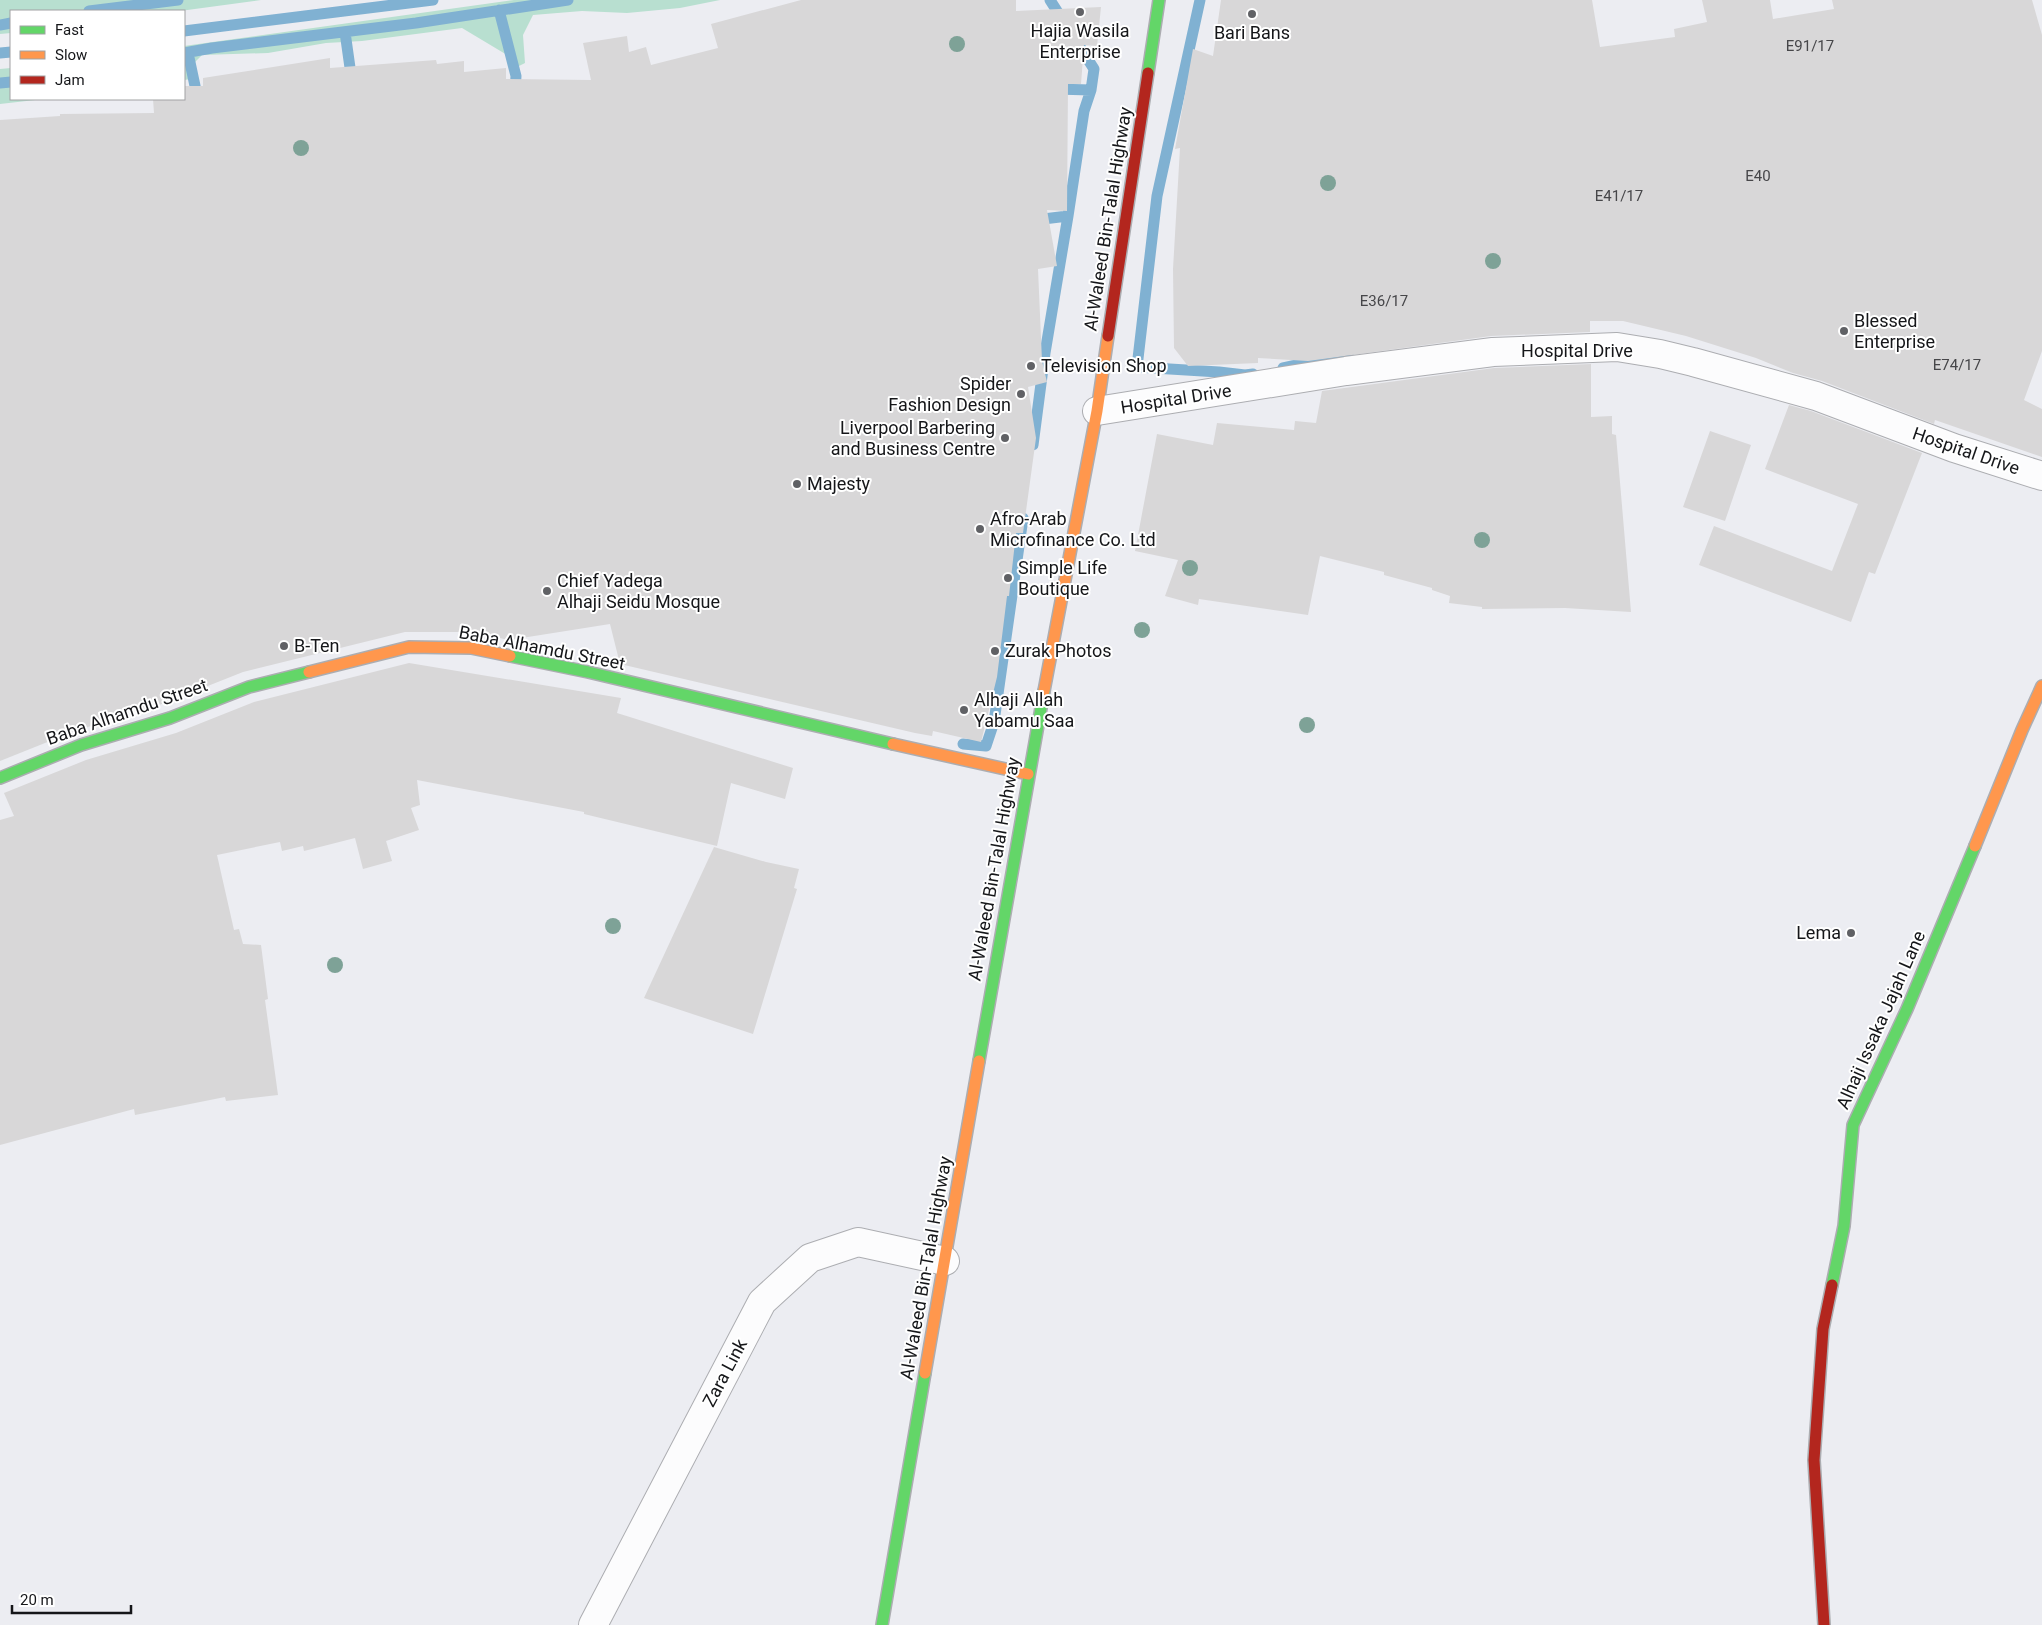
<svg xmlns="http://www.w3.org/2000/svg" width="2042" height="1625" viewBox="0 0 2042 1625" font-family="Roboto,sans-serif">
<rect width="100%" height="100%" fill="#ecedf2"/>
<path fill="#b8dfd0" d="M 0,0 L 261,0 L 180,11 L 11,11 L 11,33 L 0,34 Z
M 514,0 L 720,0 L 680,8 L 627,13 L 582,11 L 533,15 L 523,35 L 525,63 L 515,68 L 512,58 L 462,28 L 362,41 L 326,43 L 268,53 L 202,55 L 195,62 L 191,79 L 184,80 L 184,46 Z
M 11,68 L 11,99 L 44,99 L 0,104 L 0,69 Z"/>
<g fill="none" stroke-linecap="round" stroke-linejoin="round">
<path stroke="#80b1d2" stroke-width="11" d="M 1050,0 L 1064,22
M 1200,0 L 1157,196 L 1137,367 L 1219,372 L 1245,375 L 1253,374
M 499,10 L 516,76 L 515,93
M 89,11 L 178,0
M 0,25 L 11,23
M 184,31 L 433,0
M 345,32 L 352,82
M 0,53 L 11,52
M 184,53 L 212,48 L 416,23 L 568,0
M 188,53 L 198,100
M 0,83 L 11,82
M 1055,89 L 1091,90
M 1035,220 L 1068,216
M 1283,368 L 1348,354
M 1033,445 L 1045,353 L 1068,216 L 1084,111 L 1091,90 L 1094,69 L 1075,39
M 963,744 L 986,746 L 994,722 L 1023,518"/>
</g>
<path fill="#d8d7d8" d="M 801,0 L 1016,0 L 1016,11 L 1101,7 L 1097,46 L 1084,45 L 1081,84 L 1068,84 L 1067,211 L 1047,210 L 1057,266 L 1038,269 L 1042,361 L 1047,382 L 1028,387 L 1036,438 L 1023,533 L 1016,533 L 1009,596 L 1007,596 L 997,677 L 981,742 L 933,731 L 932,736 L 915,733 L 620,664 L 610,624 L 509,640 L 471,632 L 405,632 L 243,672 L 165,703 L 75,731 L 0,761 L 0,120 L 60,116 L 60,114 L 154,113 L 153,99 L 184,99 L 184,86 L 203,86 L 203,78 L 330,58 L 330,68 L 436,60 L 437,64 L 464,61 L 464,72 L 506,68 L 506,79 L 591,80 L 583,43 L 627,36 L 629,52 L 646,47 L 651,65 L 718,48 L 711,24 Z
M 1221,0 L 1592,0 L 1600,47 L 1675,37 L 1674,29 L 1707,22 L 1702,0 L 1770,0 L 1773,19 L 1834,9 L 1832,0 L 2032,0 L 2042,35 L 2042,351 L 2024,400 L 2042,409 L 2042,457 L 1935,420 L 1934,424 L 1822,381 L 1793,373 L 1756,358 L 1686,336 L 1623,321 L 1590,321 L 1590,332 L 1491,336 L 1308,361 L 1258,358 L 1258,363 L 1188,366 L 1174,348 L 1173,269 L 1180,148 L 1175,149 L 1193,49 L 1213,56 Z
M 1591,364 L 1591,417 L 1612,416 L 1612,434 L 1616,435 L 1631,612 L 1565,608 L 1482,609 L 1482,607 L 1449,603 L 1450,596 L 1432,590 L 1432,588 L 1384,575 L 1384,572 L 1320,556 L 1308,615 L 1199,599 L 1198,605 L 1165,596 L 1178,560 L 1135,551 L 1157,434 L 1213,445 L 1217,423 L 1294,430 L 1295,421 L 1316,423 L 1322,391 L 1494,368 Z
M 1789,405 L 1811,411 L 1922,453 L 1875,574 L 1869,572 L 1851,622 L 1699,565 L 1714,526 L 1832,571 L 1858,504 L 1765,469 Z
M 1710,431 L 1751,445 L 1725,521 L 1683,507 Z
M 409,663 L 621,698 L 617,713 L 793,768 L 785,799 L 731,783 L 717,846 L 584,814 L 584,812 L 417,780 L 420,805 L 411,808 L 419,830 L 386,841 L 392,861 L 363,869 L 355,838 L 304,851 L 303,846 L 282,851 L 280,842 L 217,855 L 234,930 L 239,929 L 243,944 L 261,945 L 268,999 L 265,1000 L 278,1095 L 226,1101 L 225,1097 L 135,1115 L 134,1109 L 0,1145 L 0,820 L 14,816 L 4,793 L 86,760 L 176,733 L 254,702 Z
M 714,847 L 766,862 L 799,869 L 794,888 L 797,889 L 753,1034 L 644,998 Z"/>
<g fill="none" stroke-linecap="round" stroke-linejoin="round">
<g stroke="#acadb1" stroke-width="30">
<path id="street" d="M 1097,411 L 1346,371 L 1493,352 L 1617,347 L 1660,354 L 1693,362 L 1816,396 L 1954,448 L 2042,476
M 593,1625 L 762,1302 L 810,1258 L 858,1242 L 945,1261"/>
</g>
<g stroke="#acadb1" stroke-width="14">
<path id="fast" d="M 1148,73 L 1159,0
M 510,656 L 588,672 L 893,744
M 0,778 L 81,745 L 170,718 L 249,687 L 309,672
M 979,1061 L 1044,691
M 1832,1285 L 1844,1226 L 1853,1125 L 1907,1009 L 1975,846
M 882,1625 L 925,1373"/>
</g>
<g stroke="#acadb1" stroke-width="14">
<path id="slow" d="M 309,672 L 409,647 L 471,648 L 510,656
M 1044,691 L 1097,411 L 1108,336
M 893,744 L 1028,774
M 1975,846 L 2022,730 L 2042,686
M 925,1373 L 979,1061"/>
</g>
<g stroke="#acadb1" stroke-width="14">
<path id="jam" d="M 1108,336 L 1148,73
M 1824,1625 L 1814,1460 L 1823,1329 L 1832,1285"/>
</g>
<use href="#street" stroke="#fcfcfd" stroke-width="28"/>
<use href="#fast" stroke="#63d668" stroke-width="11"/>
<use href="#slow" stroke="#ff974d" stroke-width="11"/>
<use href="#jam" stroke="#b3261e" stroke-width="11"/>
</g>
<g fill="#7ea297">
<circle cx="957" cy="44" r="8"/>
<circle cx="301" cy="148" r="8"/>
<circle cx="1328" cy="183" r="8"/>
<circle cx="1493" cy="261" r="8"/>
<circle cx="1482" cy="540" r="8"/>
<circle cx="1190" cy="568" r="8"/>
<circle cx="1142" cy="630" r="8"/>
<circle cx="1307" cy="725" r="8"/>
<circle cx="613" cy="926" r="8"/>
<circle cx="335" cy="965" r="8"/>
</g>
<g fill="#606165" stroke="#fff" stroke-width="2">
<circle cx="1080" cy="12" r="5"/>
<circle cx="1252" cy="14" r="5"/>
<circle cx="1844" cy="331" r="5"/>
<circle cx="1031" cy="366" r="5"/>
<circle cx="1021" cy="394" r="5"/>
<circle cx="1005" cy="438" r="5"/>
<circle cx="797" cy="484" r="5"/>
<circle cx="980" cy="529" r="5"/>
<circle cx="1008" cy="578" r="5"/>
<circle cx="547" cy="591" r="5"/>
<circle cx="284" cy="646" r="5"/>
<circle cx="995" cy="651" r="5"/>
<circle cx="964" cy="710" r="5"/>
<circle cx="1851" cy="933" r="5"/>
</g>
<g text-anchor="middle" stroke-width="4" stroke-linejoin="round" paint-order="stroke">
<g font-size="15" fill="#464649">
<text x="1810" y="51">E91/17</text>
<text x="1758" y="181">E40</text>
<text x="1619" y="201">E41/17</text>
<text x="1384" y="306">E36/17</text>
<text x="1957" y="370">E74/17</text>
</g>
<g font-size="18" fill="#151619" stroke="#fff" text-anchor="start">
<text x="1080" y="37" text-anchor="middle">Hajia Wasila<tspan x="1080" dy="21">Enterprise</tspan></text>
<text x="1252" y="39" text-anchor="middle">Bari Bans</text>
<text x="1854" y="327">Blessed<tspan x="1854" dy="21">Enterprise</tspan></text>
<text x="1041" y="372">Television Shop</text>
<text x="1011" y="390" text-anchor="end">Spider<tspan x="1011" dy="21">Fashion Design</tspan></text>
<text x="995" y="434" text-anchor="end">Liverpool Barbering<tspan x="995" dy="21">and Business Centre</tspan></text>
<text x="807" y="490">Majesty</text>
<text x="990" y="525">Afro-Arab<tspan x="990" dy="21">Microfinance Co. Ltd</tspan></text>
<text x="1018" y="574">Simple Life<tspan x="1018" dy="21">Boutique</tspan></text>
<text x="557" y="587">Chief Yadega<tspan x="557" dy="21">Alhaji Seidu Mosque</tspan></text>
<text x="294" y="652">B-Ten</text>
<text x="1005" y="657">Zurak Photos</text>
<text x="974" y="706">Alhaji Allah<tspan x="974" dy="21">Yabamu Saa</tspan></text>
<text x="1841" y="939" text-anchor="end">Lema</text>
</g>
<g font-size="18" fill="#151619" stroke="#fff">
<text transform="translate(1108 219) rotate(-81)" y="6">Al-Waleed Bin-Talal Highway</text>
<text x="1577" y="357">Hospital Drive</text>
<text transform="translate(1176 399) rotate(-9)" y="6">Hospital Drive</text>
<text transform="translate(1966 451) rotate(19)" y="6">Hospital Drive</text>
<text transform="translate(542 648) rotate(11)" y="6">Baba Alhamdu Street</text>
<text transform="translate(127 712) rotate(-19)" y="6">Baba Alhamdu Street</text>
<text transform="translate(994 869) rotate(-80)" y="6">Al-Waleed Bin-Talal Highway</text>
<text transform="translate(1881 1020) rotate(-66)" y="6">Alhaji Issaka Jajah Lane</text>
<text transform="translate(926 1268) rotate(-80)" y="6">Al-Waleed Bin-Talal Highway</text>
<text transform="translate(725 1373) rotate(-62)" y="6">Zara Link</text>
</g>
</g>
<rect x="10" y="10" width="175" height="90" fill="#ffffff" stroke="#a1a2a3"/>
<rect x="20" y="26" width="25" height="8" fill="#63d668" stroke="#a1a2a3"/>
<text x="55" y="35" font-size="15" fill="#151619">Fast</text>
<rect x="20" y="51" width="25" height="8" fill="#ff974d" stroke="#a1a2a3"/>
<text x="55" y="60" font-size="15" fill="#151619">Slow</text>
<rect x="20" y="76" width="25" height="8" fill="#b3261e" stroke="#a1a2a3"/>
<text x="55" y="85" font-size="15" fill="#151619">Jam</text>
<path d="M12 1605v8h119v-8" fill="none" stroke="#151619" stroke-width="2.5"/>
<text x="20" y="1605" font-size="15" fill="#151619" stroke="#ffffff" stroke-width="4" paint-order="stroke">20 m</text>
</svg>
